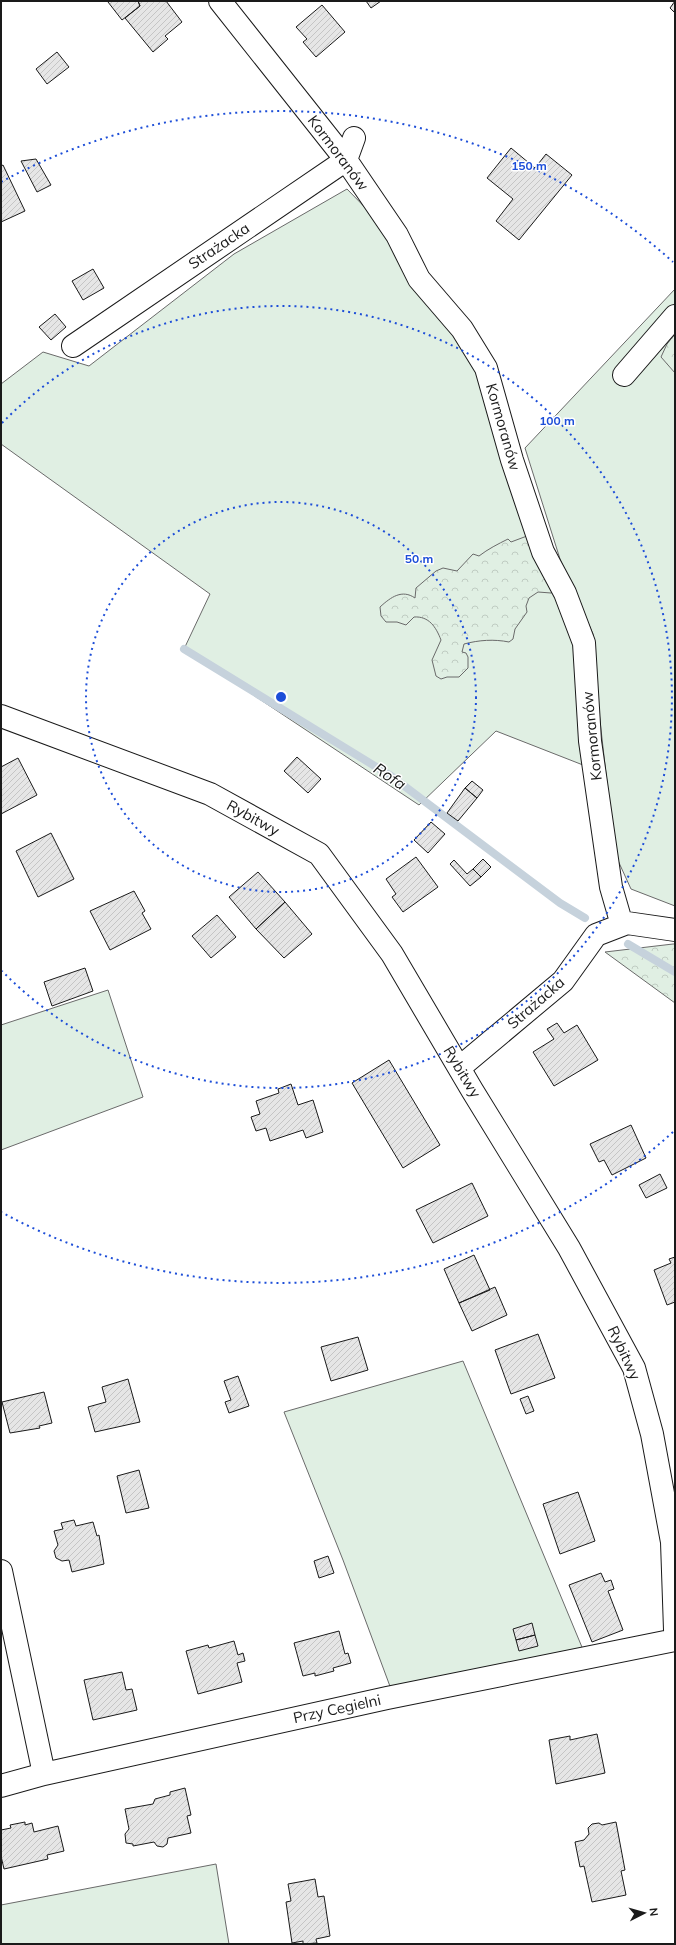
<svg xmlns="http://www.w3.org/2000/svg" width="676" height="1945" viewBox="0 0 676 1945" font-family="Mulish,sans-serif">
<defs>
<pattern id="forest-crowns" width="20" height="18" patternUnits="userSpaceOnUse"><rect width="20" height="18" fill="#e0efe3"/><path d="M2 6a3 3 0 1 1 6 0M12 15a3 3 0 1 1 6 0" fill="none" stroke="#c0ccc2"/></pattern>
<pattern id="building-hatch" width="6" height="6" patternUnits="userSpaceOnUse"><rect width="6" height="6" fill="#e6e6e6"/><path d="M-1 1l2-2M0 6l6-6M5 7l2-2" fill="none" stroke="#c5c5c5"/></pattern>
</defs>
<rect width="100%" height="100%" fill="#fff"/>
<path fill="#e0efe3" stroke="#6a6a6a" d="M 347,189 L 387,230 L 455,332 L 482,377 L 578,648 L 583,765 L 496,731 L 419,805 L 184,649 L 210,594 L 1,444 L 1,384 L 43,352 L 89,366 L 234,254 Z
M 675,289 L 675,906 L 631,889 L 615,854 L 596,685 L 593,634 L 560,559 L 525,448 Z
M 108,990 L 143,1097 L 1,1150 L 1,1025 Z
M 463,1361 L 584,1652 L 391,1689 L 343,1560 L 284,1412 Z
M 216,1864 L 229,1944 L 1,1944 L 1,1905 Z"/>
<path fill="url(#forest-crowns)" stroke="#6a6a6a" d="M 675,334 L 675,373 L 661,357 L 667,344 Z
M 527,536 L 557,591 L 551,593 L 538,592 L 529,598 L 526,606 L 527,612 L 515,629 L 513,639 L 509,642 C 494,639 479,640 464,644 L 462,652 L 466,653 L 468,657 L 468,668 L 459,677 L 447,677 L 441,679 L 436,676 L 432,660 L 441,640 C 436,627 429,616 414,617 L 406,625 L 397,622 L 386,622 L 381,616 L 380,607 C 391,597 402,589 415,598 L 416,588 L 436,571 L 443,568 L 457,571 L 473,554 L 479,556 C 488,549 498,544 508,539 L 511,542 Z
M 675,944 L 675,1003 L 605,952 L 673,944 Z"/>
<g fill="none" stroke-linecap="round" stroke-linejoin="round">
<path stroke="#c6d2dc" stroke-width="8" d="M 184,649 L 391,776 L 560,903 L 585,918
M 628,944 L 675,972"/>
</g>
<path fill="url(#building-hatch)" stroke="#1a1a1a" d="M 110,1 L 138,1 L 140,6 L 122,20 L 108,2 Z
M 166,1 L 182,22 L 165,36 L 168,39 L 153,52 L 125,18 L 140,6 L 138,1 Z
M 366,1 L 381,1 L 371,8 Z
M 675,1 L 675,13 L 670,8 Z
M 322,5 L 345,32 L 316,57 L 303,42 L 307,39 L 296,27 Z
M 57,52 L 69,67 L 47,84 L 36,69 Z
M 511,148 L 535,168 L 546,154 L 572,175 L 519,240 L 496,221 L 513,199 L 487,178 Z
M 36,159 L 51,185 L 37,192 L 21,161 Z
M 3,165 L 25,211 L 1,222 L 1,166 Z
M 93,269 L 104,288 L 83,300 L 72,281 Z
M 55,314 L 66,327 L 51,340 L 39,327 Z
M 297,757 L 321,779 L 308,793 L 284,771 Z
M 18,758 L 37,795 L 1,814 L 1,767 Z
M 472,781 L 483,790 L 477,798 L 465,788 Z
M 465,788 L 477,798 L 458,821 L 447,813 Z
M 431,822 L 445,834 L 428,853 L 414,840 Z
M 51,833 L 74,879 L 38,897 L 16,851 Z
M 416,857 L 438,887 L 403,912 L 392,897 L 396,894 L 386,879 Z
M 483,859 L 491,867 L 481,877 L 473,869 Z
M 454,860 L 467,874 L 473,869 L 481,877 L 470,886 L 450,864 Z
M 258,872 L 285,902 L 256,929 L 229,897 Z
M 134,891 L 145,911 L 142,913 L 151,929 L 110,950 L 90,911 Z
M 285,902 L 312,934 L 284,958 L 256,929 Z
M 217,915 L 236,937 L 211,958 L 192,936 Z
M 85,968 L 93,991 L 52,1006 L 44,982 Z
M 557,1023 L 564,1033 L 577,1025 L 598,1060 L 554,1086 L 533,1052 L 554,1039 L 547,1029 Z
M 389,1060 L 440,1145 L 403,1168 L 352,1083 Z
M 291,1084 L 298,1105 L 313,1100 L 323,1132 L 306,1138 L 303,1130 L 270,1141 L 266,1128 L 256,1131 L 251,1117 L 260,1114 L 256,1101 L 279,1093 L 278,1089 Z
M 631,1125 L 646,1158 L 612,1175 L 604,1160 L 599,1162 L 590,1144 Z
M 660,1174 L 667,1188 L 646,1198 L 639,1185 Z
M 472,1183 L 488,1216 L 433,1243 L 416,1210 Z
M 474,1255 L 490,1290 L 459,1303 L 444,1269 Z
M 675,1257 L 675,1302 L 667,1305 L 654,1270 L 671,1263 L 669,1259 Z
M 495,1287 L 507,1315 L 472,1331 L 459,1303 Z
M 538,1334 L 555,1378 L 511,1394 L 495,1350 Z
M 358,1337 L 368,1370 L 331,1381 L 321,1347 Z
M 238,1376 L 249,1406 L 229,1413 L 225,1402 L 231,1400 L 224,1381 Z
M 128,1379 L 140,1422 L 95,1432 L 88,1407 L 106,1402 L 102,1387 Z
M 44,1392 L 52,1423 L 39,1426 L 40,1428 L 10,1433 L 2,1402 Z
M 528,1396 L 534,1411 L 526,1414 L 520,1399 Z
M 139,1470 L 149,1508 L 126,1513 L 117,1476 Z
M 578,1492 L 595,1541 L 560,1554 L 543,1504 Z
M 74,1520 L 76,1526 L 93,1522 L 97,1536 L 99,1535 L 104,1564 L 72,1572 L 69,1560 L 62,1561 L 56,1558 L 54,1551 L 58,1545 L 54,1531 L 63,1529 L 61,1523 Z
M 328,1556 L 334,1573 L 319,1578 L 314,1561 Z
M 601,1573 L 605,1582 L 611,1580 L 614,1589 L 608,1591 L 623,1630 L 592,1642 L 569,1585 Z
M 532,1623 L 535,1635 L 516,1640 L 513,1629 Z
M 339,1631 L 345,1654 L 348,1653 L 351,1663 L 333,1668 L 334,1671 L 315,1676 L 315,1673 L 303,1676 L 294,1643 Z
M 535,1635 L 538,1646 L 519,1651 L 516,1640 Z
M 234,1641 L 238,1655 L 243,1653 L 245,1661 L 237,1663 L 242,1682 L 198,1694 L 186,1651 L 208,1645 L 209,1648 Z
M 122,1672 L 126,1690 L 132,1689 L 137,1710 L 93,1720 L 84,1680 Z
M 597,1734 L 605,1773 L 556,1784 L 549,1740 L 570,1736 L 570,1740 Z
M 185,1788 L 191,1815 L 187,1816 L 191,1833 L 168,1838 L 167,1844 L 163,1847 L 157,1846 L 154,1842 L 133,1846 L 133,1844 L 126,1843 L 125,1834 L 129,1829 L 125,1809 L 153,1804 L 155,1799 L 170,1795 L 170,1792 Z
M 25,1822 L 25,1825 L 32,1823 L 34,1832 L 58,1826 L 64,1851 L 47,1855 L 48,1859 L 4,1869 L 1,1856 L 1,1830 L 11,1828 L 10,1825 Z
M 616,1822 L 625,1870 L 621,1871 L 626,1895 L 592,1902 L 584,1866 L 580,1867 L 575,1842 L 584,1840 L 589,1834 L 588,1828 L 592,1824 L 599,1823 L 602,1825 Z
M 315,1879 L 318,1897 L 324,1896 L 330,1936 L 316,1939 L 317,1943 L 303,1944 L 303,1941 L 292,1943 L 286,1902 L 291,1901 L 288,1884 Z"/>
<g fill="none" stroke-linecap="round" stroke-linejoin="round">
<g stroke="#1a1a1a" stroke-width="24">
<path id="street" d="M 220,1 L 346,160 L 397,235 L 419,279 L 462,329 L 486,368 L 512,460 L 543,552 L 565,593 L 584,643 L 590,741 L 611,887 L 622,925
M 73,346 L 346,160 L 354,138
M 624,375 L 675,316
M 1,716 L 210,794 L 319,854 L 392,954 L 472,1090 L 569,1248 L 634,1368 L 652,1434 L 672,1542 L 675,1630
M 459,1068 L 563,981 L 596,935 L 627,923 L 675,930
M 1,1571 L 44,1774
M 1,1786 L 44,1774 L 387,1698 L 675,1640"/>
</g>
<use href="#street" stroke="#fff" stroke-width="22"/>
</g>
<g fill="none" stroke="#1d4ed8" stroke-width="2" stroke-dasharray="2 4">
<circle cx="281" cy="697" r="195"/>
<path d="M2 423A391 391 0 1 1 2 971"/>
<path d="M673 1132A586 586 0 0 1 1 1212M1 182A586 586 0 0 1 673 262"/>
</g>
<g text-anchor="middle" stroke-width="3" stroke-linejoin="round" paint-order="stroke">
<g font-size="15" fill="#1a1a1a" stroke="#fff">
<text transform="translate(338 153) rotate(53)" y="5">Kormoranów</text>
<text transform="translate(219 246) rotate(-34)" y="5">Strażacka</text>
<text transform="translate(503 427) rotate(74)" y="5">Kormoranów</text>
<text transform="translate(592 736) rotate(-96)" y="5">Kormoranów</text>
<text transform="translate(253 818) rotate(29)" y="5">Rybitwy</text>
<text transform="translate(536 1003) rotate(-41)" y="5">Strażacka</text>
<text transform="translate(462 1072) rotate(59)" y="5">Rybitwy</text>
<text transform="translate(624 1353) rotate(65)" y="5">Rybitwy</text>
<text transform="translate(337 1709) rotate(-12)" y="5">Przy Cegielni</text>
</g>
<g font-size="16" font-style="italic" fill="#1a1a1a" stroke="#fff">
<text transform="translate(390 776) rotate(34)" y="6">Rofa</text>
</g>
</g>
<circle cx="281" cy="697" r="6" fill="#1d4ed8" stroke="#fff" stroke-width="2"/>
<g font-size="12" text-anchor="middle" font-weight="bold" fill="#1d4ed8" stroke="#fff" stroke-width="3" stroke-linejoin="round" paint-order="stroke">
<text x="529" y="170">150 m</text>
<text x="557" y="425">100 m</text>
<text x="419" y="563">50 m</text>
</g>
<rect width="676" height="1945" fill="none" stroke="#1a1a1a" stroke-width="4"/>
<g transform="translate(644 1913) rotate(84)" stroke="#ffffff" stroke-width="3" paint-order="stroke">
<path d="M0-3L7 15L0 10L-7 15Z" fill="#1a1a1a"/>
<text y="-6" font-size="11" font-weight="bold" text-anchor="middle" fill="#1a1a1a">N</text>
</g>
</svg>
